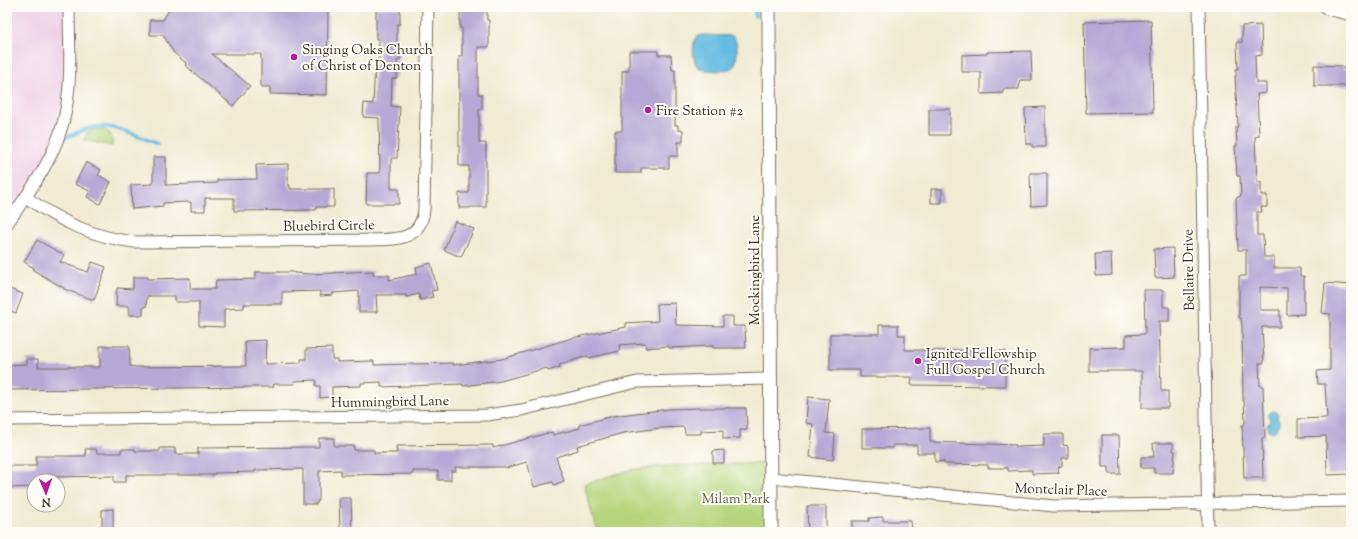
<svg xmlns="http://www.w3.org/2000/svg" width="1358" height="539" viewBox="0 0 1358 539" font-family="'Sorts Mill Goudy',serif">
<rect width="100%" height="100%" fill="#fdfcf7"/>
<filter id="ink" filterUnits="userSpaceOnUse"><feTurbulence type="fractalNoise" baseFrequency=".025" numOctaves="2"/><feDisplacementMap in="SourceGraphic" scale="8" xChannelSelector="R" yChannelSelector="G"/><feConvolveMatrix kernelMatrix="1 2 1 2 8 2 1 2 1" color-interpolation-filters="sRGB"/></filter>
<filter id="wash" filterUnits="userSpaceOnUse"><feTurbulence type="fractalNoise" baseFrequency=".012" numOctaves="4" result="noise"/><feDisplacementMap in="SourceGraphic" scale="16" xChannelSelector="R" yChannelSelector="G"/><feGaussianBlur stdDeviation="0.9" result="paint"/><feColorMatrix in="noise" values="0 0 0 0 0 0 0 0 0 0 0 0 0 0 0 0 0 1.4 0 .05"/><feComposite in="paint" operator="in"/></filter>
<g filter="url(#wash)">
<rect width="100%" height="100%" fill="#f0ebd2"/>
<path fill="#efd0e6" d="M 7,7 L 69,7 L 64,122 L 7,224 Z"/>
<path fill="#b5d57c" stroke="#78804d" d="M 96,129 C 108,129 114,134 112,146 L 84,140 L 88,132 Z
M 771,463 L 771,532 L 597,532 L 584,484 L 630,470 L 666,466 Z"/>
<path fill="#65bce2" stroke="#507380" d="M 702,35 L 731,36 L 734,37 C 739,45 737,59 734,67 C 727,72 706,72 698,67 C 692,61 692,45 696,37 Z
M 1272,411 L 1278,413 L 1277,419 L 1280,422 L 1275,431 L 1271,432 L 1268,430 L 1267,426 L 1270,421 L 1268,414 Z"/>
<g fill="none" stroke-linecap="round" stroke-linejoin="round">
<path stroke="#65bce2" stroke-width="4" d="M 755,16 L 755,7
M 59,141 C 70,136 82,129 94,127 C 115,124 139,137 158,144"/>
</g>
<g id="blocks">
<path fill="#b5a8d6" d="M 171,7 L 328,7 L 327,95 L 270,94 L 270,87 L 261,87 L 261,54 L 212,54 L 250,86 L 233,106 L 185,65 L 186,63 L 174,53 L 163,35 L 150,35 L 150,20 L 163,20 Z
M 460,7 L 487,7 L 487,20 L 489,20 L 489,47 L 478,47 L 478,94 L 482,94 L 482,109 L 479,109 L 479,143 L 486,143 L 486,207 L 470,207 L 470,208 L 459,208 L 459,193 L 469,193 L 469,166 L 459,166 L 459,56 L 462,56 L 462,28 L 460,28 Z
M 376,8 L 400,8 L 400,24 L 397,24 L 397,48 L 400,48 L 400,60 L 397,60 L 397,78 L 392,79 L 391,106 L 400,107 L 397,158 L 391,158 L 391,189 L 399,189 L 399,204 L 366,204 L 367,173 L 380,173 L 379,118 L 363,117 L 364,103 L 373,104 L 375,64 L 379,64 L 379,39 L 376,39 Z
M 1151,20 L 1153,112 L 1086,113 L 1084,22 Z
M 1261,25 L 1262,55 L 1255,56 L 1256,83 L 1266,83 L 1266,93 L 1257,94 L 1259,136 L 1255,137 L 1257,182 L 1261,182 L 1261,195 L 1267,195 L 1267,207 L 1261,207 L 1262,212 L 1257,212 L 1257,235 L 1263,235 L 1264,257 L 1274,257 L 1274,268 L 1300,268 L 1300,276 L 1304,276 L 1304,314 L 1287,315 L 1287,288 L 1260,287 L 1260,310 L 1280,310 L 1280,327 L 1262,327 L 1264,363 L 1259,363 L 1260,386 L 1263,386 L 1265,438 L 1262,438 L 1263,478 L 1244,478 L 1242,425 L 1244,425 L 1245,422 L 1244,401 L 1243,401 L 1242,326 L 1241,318 L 1239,318 L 1239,276 L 1246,276 L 1246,250 L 1238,250 L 1236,198 L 1241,196 L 1240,176 L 1237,176 L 1235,146 L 1237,146 L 1236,127 L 1238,127 L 1235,76 L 1236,76 L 1236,69 L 1238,69 L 1237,42 L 1242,42 L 1242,26 Z
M 629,51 L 658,51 L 658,55 L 671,55 L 672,70 L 675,70 L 675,125 L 678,125 L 678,130 L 683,130 L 683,142 L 678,142 L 678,156 L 669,156 L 669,168 L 641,168 L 641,173 L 615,173 L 615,131 L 622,131 L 622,71 L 629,71 Z
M 1031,51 L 1032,80 L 1020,80 L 1019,89 L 1003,89 L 1003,93 L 981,94 L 981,72 L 962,72 L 962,55 L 987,54 L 987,52 Z
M 1314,65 L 1343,66 L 1343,69 L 1351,70 L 1351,86 L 1314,86 Z
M 1045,107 L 1045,147 L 1032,147 L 1032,144 L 1026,144 L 1025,108 Z
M 929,109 L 950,109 L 950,135 L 929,135 Z
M 153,157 L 166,157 L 166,185 L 217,183 L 217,180 L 257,179 L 256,165 L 288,164 L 288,185 L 290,185 L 290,189 L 334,189 L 334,207 L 316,207 L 316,210 L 234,211 L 234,198 L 205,198 L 205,211 L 191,211 L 191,202 L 163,203 L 163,206 L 132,209 L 131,185 L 153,184 Z
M 86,162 L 101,170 L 98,175 L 111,182 L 100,204 L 87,197 L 90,191 L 75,184 Z
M 1030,173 L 1047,173 L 1047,205 L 1031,206 Z
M 931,189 L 942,189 L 942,203 L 931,203 Z
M 455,221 L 474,229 L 461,257 L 444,250 Z
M 37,240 L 64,255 L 60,262 L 88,272 L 92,262 L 106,267 L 94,300 L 64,289 L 64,288 L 33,270 L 34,268 L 24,262 Z
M 1173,248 L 1174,277 L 1155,278 L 1154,249 Z
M 1111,253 L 1112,275 L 1096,276 L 1095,254 Z
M 431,263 L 437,290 L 431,291 L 433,297 L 420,300 L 419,294 L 406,297 L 406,295 L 376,295 L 377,312 L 359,312 L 359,291 L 333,293 L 333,295 L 320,296 L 320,291 L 282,292 L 282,304 L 244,304 L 244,308 L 224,309 L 224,327 L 199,326 L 199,302 L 175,302 L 175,296 L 147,296 L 146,307 L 143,307 L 143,315 L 129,315 L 129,306 L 116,306 L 117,288 L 133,289 L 133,277 L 148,277 L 148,279 L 190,278 L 190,289 L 215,289 L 216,280 L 256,279 L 256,272 L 294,272 L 294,273 L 310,274 L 373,271 L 373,275 L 389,275 L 389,280 L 417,274 L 416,267 Z
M 1325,283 L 1351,285 L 1351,474 L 1327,475 L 1326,436 L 1298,437 L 1298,419 L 1327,418 L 1325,384 L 1318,384 L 1317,371 L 1330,370 L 1330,314 L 1322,313 Z
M 7,288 L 23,294 L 16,313 L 7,310 Z
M 1144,290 L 1163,290 L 1163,307 L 1169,307 L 1169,321 L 1159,321 L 1161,391 L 1168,391 L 1168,408 L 1142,408 L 1142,371 L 1089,371 L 1089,348 L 1126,347 L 1126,335 L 1145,334 Z
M 675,303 L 676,325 L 723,326 L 723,316 L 733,316 L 733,326 L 745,326 L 746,348 L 713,348 L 713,346 L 669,348 L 669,346 L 646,348 L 645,343 L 619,345 L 620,351 L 588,358 L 588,356 L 559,365 L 560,367 L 548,371 L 547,368 L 501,381 L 463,386 L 463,384 L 381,387 L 381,382 L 361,383 L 361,386 L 332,387 L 332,397 L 320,398 L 320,386 L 316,386 L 316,380 L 294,381 L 295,384 L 273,384 L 274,387 L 260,387 L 7,390 L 7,365 L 27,364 L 27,359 L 38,359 L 38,367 L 100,367 L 100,346 L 129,346 L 130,366 L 135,367 L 246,366 L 245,341 L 266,340 L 265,364 L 301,363 L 301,359 L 306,359 L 306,349 L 332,348 L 332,359 L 337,359 L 337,362 L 374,361 L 374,365 L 453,363 L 453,365 L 502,359 L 572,338 L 626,327 L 626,323 L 658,321 L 657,304 Z
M 879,325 L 898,325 L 898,335 L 905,335 L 905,350 L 1005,351 L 1005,386 L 911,385 L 912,377 L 860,377 L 860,370 L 830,370 L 830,334 L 879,334 Z
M 808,397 L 829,399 L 826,433 L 835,434 L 833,460 L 810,457 L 813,424 L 806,423 Z
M 704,408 L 746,408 L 747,430 L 740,430 L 740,438 L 723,439 L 723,430 L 701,431 L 701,434 L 685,434 L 684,427 L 660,428 L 623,433 L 577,446 L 578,450 L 556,457 L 564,481 L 554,485 L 553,482 L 534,487 L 527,462 L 506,468 L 505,467 L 455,467 L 456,471 L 451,471 L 451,480 L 438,480 L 438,471 L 413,471 L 413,474 L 341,475 L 341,470 L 319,471 L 319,501 L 317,501 L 317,504 L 303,504 L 303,469 L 255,470 L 255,472 L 214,473 L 214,475 L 126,475 L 126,482 L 114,482 L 114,476 L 53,477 L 53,481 L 34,481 L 34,487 L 7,488 L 7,466 L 36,466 L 36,456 L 86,456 L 85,449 L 96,449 L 97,453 L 121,453 L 121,449 L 135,449 L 135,451 L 160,451 L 160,448 L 175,448 L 175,454 L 198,454 L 198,448 L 319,447 L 319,438 L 334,438 L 334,446 L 354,446 L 354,450 L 374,450 L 374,453 L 397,453 L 396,446 L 493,445 L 493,448 L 552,432 L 553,435 L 580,428 L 579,425 L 613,416 L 668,409 Z
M 930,428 L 930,442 L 1016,445 L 1016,447 L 1044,446 L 1044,434 L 1063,434 L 1063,445 L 1068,446 L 1068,458 L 1062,458 L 1062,466 L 1058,467 L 1059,473 L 1032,474 L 1032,470 L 1008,471 L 1008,468 L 988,468 L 988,465 L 944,464 L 944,461 L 935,462 L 935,453 L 917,453 L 917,445 L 893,445 L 893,448 L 862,448 L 862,429 Z
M 1102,435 L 1119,435 L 1120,474 L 1109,474 L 1109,467 L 1102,467 Z
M 1153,443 L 1173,443 L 1173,451 L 1175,451 L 1173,473 L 1154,473 L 1154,468 L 1141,468 L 1141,457 L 1154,457 Z
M 724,450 L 724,463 L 713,463 L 713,451 Z
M 339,498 L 351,498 L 352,532 L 340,532 Z
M 807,506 L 826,506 L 826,532 L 808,532 Z
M 113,509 L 113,528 L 102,528 L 102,510 Z
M 883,517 L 883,521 L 911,521 L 912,532 L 852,532 L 852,521 L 869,521 L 869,518 Z"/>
</g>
</g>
<g filter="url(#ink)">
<use href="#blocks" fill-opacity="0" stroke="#7a6e5d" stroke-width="1"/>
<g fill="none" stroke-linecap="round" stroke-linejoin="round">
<g stroke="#7a6e5d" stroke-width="13">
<path id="minor" d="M 1199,7 L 1208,532
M 26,197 C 59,221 92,237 134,242 L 369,240 C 395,239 420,242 424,210 L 428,7
M 7,224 C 29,192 53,161 63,123 C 73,86 69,45 69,7
M 7,420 L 487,415 L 521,410 L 637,382 L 770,379
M 771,478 L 1054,506 L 1351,501"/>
</g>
<g stroke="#7a6e5d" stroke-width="15">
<path id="tertiary" d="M 769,7 L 771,532"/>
</g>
<g stroke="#7a6e5d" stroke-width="17">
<path id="secondary" d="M 1328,7 L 1351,13"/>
</g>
<use href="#minor" stroke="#fff" stroke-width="11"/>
<use href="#tertiary" stroke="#fff" stroke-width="13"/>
<use href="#secondary" stroke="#fff" stroke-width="15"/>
</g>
</g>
<g fill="#b5179e" stroke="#fdfcf7" stroke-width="1.5">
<circle cx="294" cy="57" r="4"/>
<circle cx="648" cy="110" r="4"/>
<circle cx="918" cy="361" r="4"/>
</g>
<g text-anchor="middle" stroke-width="4" stroke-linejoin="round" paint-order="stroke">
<g font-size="14" fill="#3b2a1e" stroke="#fdfcf7" text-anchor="start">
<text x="302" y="54">Singing Oaks Church<tspan x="302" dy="16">of Christ of Denton</tspan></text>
<text x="656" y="115">Fire Station #2</text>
<text x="926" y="358">Ignited Fellowship<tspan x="926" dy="16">Full Gospel Church</tspan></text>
</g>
<g font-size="14" fill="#3b2a1e" stroke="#fdfcf7">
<text transform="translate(329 225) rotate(-1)" y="5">Bluebird Circle</text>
<text transform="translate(754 270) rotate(-90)" y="5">Mockingbird Lane</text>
<text transform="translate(1188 270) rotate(-91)" y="5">Bellaire Drive</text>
<text transform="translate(390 401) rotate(-1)" y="5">Hummingbird Lane</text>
<text transform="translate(1061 489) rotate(2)" y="5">Montclair Place</text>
</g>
<g font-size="14" fill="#605d3a" stroke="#fdfcf7">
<text x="736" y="503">Milam Park</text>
</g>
</g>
<rect width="1358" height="539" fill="none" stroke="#fdfcf7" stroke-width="24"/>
<g transform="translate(46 493) rotate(178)"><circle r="19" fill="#fdfcf7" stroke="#afa8a0"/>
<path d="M0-3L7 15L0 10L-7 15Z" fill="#b5179e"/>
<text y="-6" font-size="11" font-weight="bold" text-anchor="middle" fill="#3b2a1e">N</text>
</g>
</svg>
